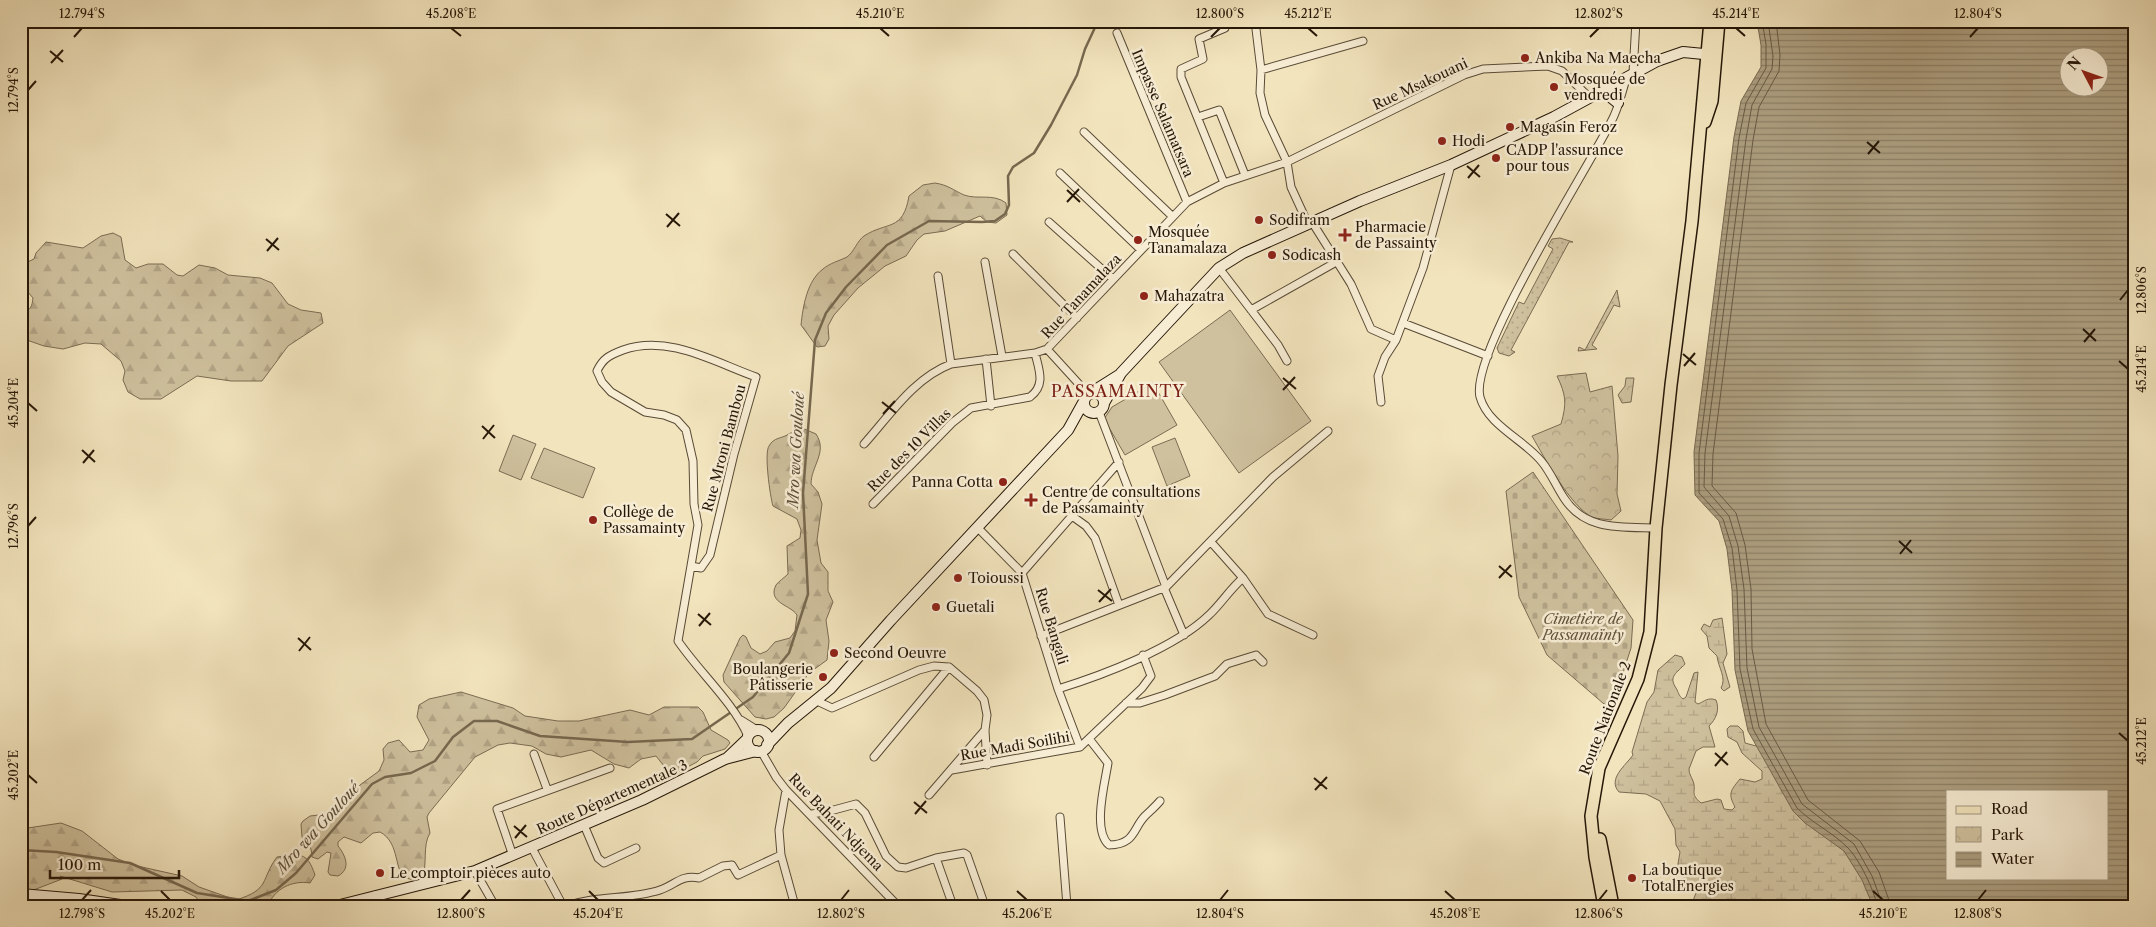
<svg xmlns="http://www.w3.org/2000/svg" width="2156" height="927" viewBox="0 0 2156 927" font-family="'Libre Caslon Text',serif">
<defs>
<pattern id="grass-dots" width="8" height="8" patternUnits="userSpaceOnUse" patternTransform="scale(1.25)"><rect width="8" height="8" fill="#cfc19e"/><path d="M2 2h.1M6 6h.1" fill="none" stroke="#b2a587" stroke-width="1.8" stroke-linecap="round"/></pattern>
<pattern id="forest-firs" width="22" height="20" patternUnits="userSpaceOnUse" patternTransform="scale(1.25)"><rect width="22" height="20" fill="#cfc19e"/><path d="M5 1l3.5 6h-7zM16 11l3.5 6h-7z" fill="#b2a587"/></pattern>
<pattern id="wetland-marsh" width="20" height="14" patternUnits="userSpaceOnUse" patternTransform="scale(1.25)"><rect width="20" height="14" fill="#cfc19e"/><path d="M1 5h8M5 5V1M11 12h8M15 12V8" fill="none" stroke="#b2a587"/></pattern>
<pattern id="cemetery-stones" width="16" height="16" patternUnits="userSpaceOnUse" patternTransform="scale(1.25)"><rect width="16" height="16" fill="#cfc19e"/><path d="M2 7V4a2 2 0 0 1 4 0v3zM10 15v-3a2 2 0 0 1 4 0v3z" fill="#b2a587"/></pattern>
<pattern id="park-crowns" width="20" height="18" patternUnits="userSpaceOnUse" patternTransform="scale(1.25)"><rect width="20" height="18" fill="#cfc19e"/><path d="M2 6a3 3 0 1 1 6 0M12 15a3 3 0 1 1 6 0" fill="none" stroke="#b2a587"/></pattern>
<pattern id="water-rules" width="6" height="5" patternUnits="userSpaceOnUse" patternTransform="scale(1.25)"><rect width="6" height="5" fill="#ac9e7f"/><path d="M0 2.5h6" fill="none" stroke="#8c8066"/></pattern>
</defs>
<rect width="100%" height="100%" fill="#f2e4bd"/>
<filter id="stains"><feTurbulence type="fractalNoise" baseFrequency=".004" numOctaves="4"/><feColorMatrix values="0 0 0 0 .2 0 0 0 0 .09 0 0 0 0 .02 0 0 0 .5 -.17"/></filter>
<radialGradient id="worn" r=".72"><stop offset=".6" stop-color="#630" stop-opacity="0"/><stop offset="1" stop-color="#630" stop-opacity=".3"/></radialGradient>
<path fill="url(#grass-dots)" stroke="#7a6c53" d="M 1560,238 L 1573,242 L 1569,242 L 1511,350 L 1515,352 L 1509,356 L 1499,353 L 1497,348 L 1519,302 L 1524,304 L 1553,249 L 1548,246 L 1552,239 Z
M 1617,290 L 1620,307 L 1614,305 L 1592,345 L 1597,349 L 1578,351 L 1579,347 L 1585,350 Z"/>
<path fill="url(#forest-firs)" stroke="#7a6c53" d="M 935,183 C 948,185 953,190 964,195 C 978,200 993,193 1006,203 L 1007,215 L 996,223 L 987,222 L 980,216 L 945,231 L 924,234 L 917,240 L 906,256 L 885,266 L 858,288 L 834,315 L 828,326 L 829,339 L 825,346 L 817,347 L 801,325 C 803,306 807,281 823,269 C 830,263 839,261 847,257 C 854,252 857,241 864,236 C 887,221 903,232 909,196 L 923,185 Z
M 113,233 L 121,237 L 125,260 L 136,268 L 148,264 L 163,264 L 177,275 L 183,276 L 199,265 L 215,268 L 228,275 L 260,278 L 272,283 L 288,304 L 301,310 L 321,313 L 323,323 L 288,346 L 262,381 L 231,381 L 197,376 L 161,399 L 140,399 L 128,392 L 123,380 L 125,371 L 121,361 L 101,344 L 85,343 L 63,349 L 44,346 L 21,338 L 21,313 C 31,311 32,306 33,298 L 21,284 L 21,265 L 34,259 L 36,253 L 46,242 L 83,248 L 101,236 Z
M 802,428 L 816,434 C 828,452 811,466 811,484 L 818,492 L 822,504 L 817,540 L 821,563 L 828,572 L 828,591 L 833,602 L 826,620 L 829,641 L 827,660 L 809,673 L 784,708 L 774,717 L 766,719 L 755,717 L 724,682 L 723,675 L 740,638 L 743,635 L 746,637 L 751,648 L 760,654 L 767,651 L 775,642 L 790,638 L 795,631 L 797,615 C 791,605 767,603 776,585 C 779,581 784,578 788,574 L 787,546 L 800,538 L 801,530 L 797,519 L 773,506 C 770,496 764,453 769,446 C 774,437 781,439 789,434 C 794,431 795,429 802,428 Z
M 461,692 L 513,708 L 525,716 L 558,721 L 579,721 L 630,710 L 649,715 L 664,707 L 698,707 L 703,712 L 711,730 L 728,740 L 730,743 L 725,749 L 703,756 L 697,762 L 676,773 L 668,771 L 656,756 L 641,759 L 629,768 L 614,764 L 591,750 L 561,757 L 546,754 L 532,746 L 510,743 L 498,745 L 475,757 L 429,813 L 427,817 L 430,833 C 422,846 428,864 422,878 L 419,880 C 415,879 410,880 407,878 C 393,873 401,843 380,832 L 373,833 L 361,843 L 344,837 L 338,842 L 338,846 C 346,856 351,869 338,876 L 330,875 L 328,872 L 331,853 L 327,852 L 318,859 L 312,857 L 311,849 L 302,837 L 301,824 L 303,821 L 310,816 L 328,814 L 343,808 L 360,785 L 379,771 L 384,760 L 383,749 L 388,743 L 399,740 L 410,752 L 423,750 L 429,740 L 417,717 L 419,705 L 429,699 Z
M 61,823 L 82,831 L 118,859 L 133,865 L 182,876 L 199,887 L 236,900 C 271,889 260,880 277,857 C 300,854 307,851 315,875 L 310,883 C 292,880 274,889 268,906 L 202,906 L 196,897 L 182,890 L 112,892 L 60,876 L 62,879 L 31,891 L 21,893 L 21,829 Z"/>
<path fill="url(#wetland-marsh)" stroke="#7a6c53" d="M 1722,618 L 1727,654 L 1723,663 L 1730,687 L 1724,691 L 1721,688 C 1727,678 1718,667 1717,656 L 1709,648 L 1707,636 L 1701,629 L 1704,624 L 1710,627 L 1713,620 Z
M 1675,655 L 1682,657 L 1685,664 C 1677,673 1668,676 1676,688 C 1679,693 1678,695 1683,699 L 1686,697 L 1694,673 L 1698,672 L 1695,702 L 1698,704 C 1705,701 1708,697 1716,700 C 1720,710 1716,719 1709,726 L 1715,747 L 1703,747 L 1696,751 L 1689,769 C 1689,774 1691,776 1693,781 C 1697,792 1689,793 1701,803 L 1717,799 L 1721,800 L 1724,809 L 1732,810 L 1735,807 C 1728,794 1730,791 1740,779 L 1755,782 L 1762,779 L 1762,771 L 1742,753 L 1737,742 L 1728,737 L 1727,729 L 1730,726 L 1738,726 L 1743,731 L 1745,743 L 1756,746 L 1759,744 L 1923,906 L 1691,906 L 1696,893 L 1693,886 L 1681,875 L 1678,864 L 1680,852 L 1676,845 L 1675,829 L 1660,801 L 1646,794 L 1619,792 C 1607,779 1626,765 1633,755 L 1632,752 L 1647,702 L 1654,692 L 1658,670 Z"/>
<path fill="url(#cemetery-stones)" stroke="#7a6c53" d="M 1533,472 L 1633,620 L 1631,648 L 1611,710 L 1547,655 L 1519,597 L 1506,491 Z"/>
<path fill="url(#park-crowns)" stroke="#7a6c53" d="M 1586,373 L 1590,392 L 1612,386 L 1618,456 L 1617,494 L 1621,511 L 1611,520 C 1605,519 1597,519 1592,517 C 1571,507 1544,457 1532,436 L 1561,424 C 1567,403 1566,395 1557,376 Z
M 1626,378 L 1634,378 L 1631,402 L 1622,403 L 1618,395 L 1625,386 Z"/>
<path fill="#cfc19e" stroke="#7a6c53" d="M 1230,310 L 1311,421 L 1239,473 L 1159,362 Z
M 1153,383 L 1177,425 L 1125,455 L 1104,419 L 1112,407 Z
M 513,435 L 536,444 L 521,480 L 499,471 Z
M 1175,438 L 1190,476 L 1167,486 L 1152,447 Z
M 544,448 L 595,468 L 583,498 L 531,478 Z"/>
<path fill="url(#water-rules)" stroke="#76684f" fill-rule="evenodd" d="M 1757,21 L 2135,21 L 2135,906 L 1873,906 L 1862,880 L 1844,851 L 1805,823 L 1793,811 L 1748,731 L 1735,670 L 1732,590 L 1727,549 L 1719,521 L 1695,495 L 1694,452 L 1734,137 L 1741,101 L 1761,67 L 1761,45 ZM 2068,58 L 2098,58 L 2098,88 L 2068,88 ZM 1947,791 L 2107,791 L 2107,878 L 1947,878 Z"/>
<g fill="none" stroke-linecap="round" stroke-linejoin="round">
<path stroke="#685a44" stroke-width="1" d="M 1762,21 L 1766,44 L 1766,68 L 1746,103 L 1739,138 L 1699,453 L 1699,493 L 1723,519 L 1732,548 L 1737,590 L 1740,669 L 1753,729 L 1797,808 C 1812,823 1832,832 1847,847 C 1858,857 1875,891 1877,906
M 1768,21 L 1773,56 L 1772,69 L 1752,105 L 1746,139 L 1705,453 L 1704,487 L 1729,516 L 1738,546 L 1744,589 L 1747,668 L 1759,727 L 1802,804 L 1854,844 L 1872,876 L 1883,906
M 1776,21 L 1780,55 L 1779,71 L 1759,107 L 1753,140 L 1713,454 L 1712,486 L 1736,513 L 1745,545 L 1751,589 L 1752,649 L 1766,724 L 1808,800 L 1860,841 L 1879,872 L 1891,906"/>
<path stroke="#76684f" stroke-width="2.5" d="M 21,850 L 56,852 L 130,863 L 197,893 L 248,901 L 276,890 L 296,873 L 372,784 L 385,777 L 411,773 L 435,761 L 453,737 L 474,721 L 497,721 L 540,736 L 628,742 L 692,739 L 753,697 L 789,653 L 808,594 L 803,493 L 815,340 L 826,313 L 846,287 L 887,245 L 929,221 L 982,222 L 995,221 L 1005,214 L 1009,205 L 1008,176 L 1013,167 L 1034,153 L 1051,125 L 1077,75 L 1085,49 L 1098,21"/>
<g stroke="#584a35" stroke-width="9">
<path id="minor" d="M 1255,21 L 1261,70 L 1260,93 L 1265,115 L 1287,162 L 1291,187 L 1308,224
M 1117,33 L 1187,202
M 1261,70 L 1363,41
M 1633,73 L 1636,21
M 1627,76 C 1622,91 1619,108 1611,122 C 1587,170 1469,354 1480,397 C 1488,426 1525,440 1542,462 C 1551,473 1556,486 1564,498 C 1585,531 1621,527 1656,528
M 1198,117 L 1219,110 L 1245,175
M 1084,132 L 1172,216
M 1060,173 L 1141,250
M 1224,183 L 1181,77 L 1181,69 L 1203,59 L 1199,39 L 1225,28 L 1224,21
M 1049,222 L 1113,279
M 1312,222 L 1351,284 L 1371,329 L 1396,340
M 1013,254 L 1077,318
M 985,262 L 1002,356
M 1219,268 L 1278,345 L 1287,361
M 938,276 L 951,364
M 1251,310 L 1338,261
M 1403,323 L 1488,356
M 1047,349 L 1088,394
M 986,359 L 991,406
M 1381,402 L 1378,376 L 1385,357 L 1396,340 L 1423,268 L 1451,165
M 1099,412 L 1166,587 L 1165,590 L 1184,635
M 864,444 C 890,415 914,378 951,364 L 1035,353 L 1047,349 L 1187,202 L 1224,183 L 1287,162 L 1464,75 L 1483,69 L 1548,66 L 1562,71 L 1590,98
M 873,504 L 952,423 L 971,408 L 1030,397 C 1046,385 1039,370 1035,353
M 1072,516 L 1086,526 L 1095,538 L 1119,605
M 977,527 L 1022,573 L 1058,689 L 1080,747
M 691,566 L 701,568 L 710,555 L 734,454 L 756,377 C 714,362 668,334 623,350 C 610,355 603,358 597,371 L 602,382 L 611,392 L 645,412 L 664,415 L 677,420 L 686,430 L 693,461 L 694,504 L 698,525 L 678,641 C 700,673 733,702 748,736
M 1022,573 L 1119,462
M 1243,578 L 1268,614 L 1313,635
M 1041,636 L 1166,587 L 1273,477 L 1328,431
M 1058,689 C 1103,675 1175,648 1209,615 C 1221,604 1230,589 1243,578 L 1211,542
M 817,701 L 832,708 L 919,670 L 934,666 L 949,667 L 977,691 L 984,700 L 987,715 L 985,730 L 987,765
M 1126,703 L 1140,703 L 1165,695 L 1215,676 L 1227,664 L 1256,655 L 1263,662
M 741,720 L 757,730
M 1090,740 L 1108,763 C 1105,783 1092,830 1109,845 C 1135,845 1133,828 1145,816 C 1150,811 1155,807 1160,801
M 761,751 L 776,777 L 786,790 L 898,906
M 534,754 L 547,789
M 874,757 L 949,667
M 952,770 L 1080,747 L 1142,688 L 1151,676 L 1143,655
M 786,790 L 779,830 L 781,855 L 795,906
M 929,795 L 985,730
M 812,814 L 830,811 L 856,804 L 865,813 L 886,856 L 898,867 L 906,868 L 936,858 L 953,906
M 1060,817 L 1067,906
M 584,825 L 598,858 L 604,863 L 636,848
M 532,848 L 563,906
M 513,856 L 497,809 L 610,768
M 936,858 L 964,853 L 967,855 L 985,906
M 475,871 L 495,906
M 375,895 L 380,906
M 567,906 C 597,895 629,900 660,890 C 675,885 682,874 699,878 L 723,866 L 732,865 L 738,875 L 781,855"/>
</g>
<g stroke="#251708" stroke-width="12">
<path id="secondary" d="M 1603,91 L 1618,103
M 1092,392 L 1119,375
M1084 403a10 10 0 1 1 20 0a10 10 0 1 1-20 0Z
M 1104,403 L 1121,373 L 1161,330 L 1219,268 L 1243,253 L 1360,201 L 1451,165 L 1554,117 L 1657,61 L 1683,52 L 1714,55
M747 741a11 11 0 1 1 22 0a11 11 0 1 1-22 0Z
M 767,745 L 788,723 L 831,688 L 891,620 L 1068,430 L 1083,403
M 726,759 L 747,739
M 21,894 L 79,899 L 127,906
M 336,906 L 475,871 L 642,800 L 725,759 L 756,751"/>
</g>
<g stroke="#251708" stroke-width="14">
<path id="primary" d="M 1705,122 L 1712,101 L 1719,21
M 1600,839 L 1613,906
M 1604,906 L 1595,857 L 1591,816 L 1599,768 L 1638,679 L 1650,632 L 1656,528 L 1671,385 L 1692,221 L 1710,21"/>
</g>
<use href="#minor" stroke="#f7edd4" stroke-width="7"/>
<use href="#secondary" stroke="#f7edd4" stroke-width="10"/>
<use href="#primary" stroke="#f2e4bd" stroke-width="11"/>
</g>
<path fill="none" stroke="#251708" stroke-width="2" d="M 451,28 L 461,36M 880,28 L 889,36M 1308,28 L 1317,36M 1736,28 L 1745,36M 74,37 L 82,28M 1211,37 L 1220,28M 1590,37 L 1599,28M 1970,37 L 1978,28M 50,51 L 63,62M 51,63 L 63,50M 28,90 L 36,81M 1867,142 L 1880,153M 1868,154 L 1879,141M 1467,166 L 1480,177M 1468,178 L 1479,165M 1067,190 L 1080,202M 1067,202 L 1079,189M 666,214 L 680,226M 667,227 L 679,213M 266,239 L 279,250M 267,251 L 278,238M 2120,300 L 2128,290M 2083,329 L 2096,341M 2084,342 L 2095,329M 1683,354 L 1696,365M 2119,361 L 2128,369M 1684,366 L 1695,353M 1283,378 L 1296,389M 1283,390 L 1295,377M 882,402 L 896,413M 28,403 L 37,411M 883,414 L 895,401M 482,426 L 495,438M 483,439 L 494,425M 82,450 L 95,462M 83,463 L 94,450M 28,526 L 36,517M 1899,541 L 1912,553M 1900,554 L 1911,540M 1499,566 L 1512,577M 1499,578 L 1511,565M 1098,590 L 1112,601M 1099,602 L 1111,589M 698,614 L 711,625M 699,626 L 710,613M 298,638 L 311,650M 299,651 L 310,637M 2119,733 L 2128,741M 1715,753 L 1728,765M 1715,766 L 1727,752M 28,775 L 37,783M 1314,778 L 1327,789M 1315,790 L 1327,777M 914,802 L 927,813M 915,814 L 926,801M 514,826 L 527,837M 515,838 L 526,825M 161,891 L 170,900M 589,891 L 598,900M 1017,891 L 1027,900M 1445,891 L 1455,900M 1873,891 L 1883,900M 82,900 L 91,890M 461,900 L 470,890M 841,900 L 849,890M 1220,900 L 1228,890M 1599,900 L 1607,890M 1978,900 L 1986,890"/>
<g fill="#8f2418" stroke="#f7edd4" stroke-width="2">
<circle cx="1525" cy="58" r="5"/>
<circle cx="1554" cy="87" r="5"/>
<circle cx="1510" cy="127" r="5"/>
<circle cx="1442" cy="141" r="5"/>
<circle cx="1496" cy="158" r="5"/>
<circle cx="1259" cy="220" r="5"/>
<path d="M1342.5 227.5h5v5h5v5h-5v5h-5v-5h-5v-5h5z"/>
<circle cx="1138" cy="240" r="5"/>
<circle cx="1272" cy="255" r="5"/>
<circle cx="1144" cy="296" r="5"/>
<circle cx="1003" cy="482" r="5"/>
<path d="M1028.5 492.5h5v5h5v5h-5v5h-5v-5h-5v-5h5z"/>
<circle cx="593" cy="520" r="5"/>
<circle cx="958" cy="578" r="5"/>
<circle cx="936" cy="607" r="5"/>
<circle cx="834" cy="653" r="5"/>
<circle cx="823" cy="677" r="5"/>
<circle cx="380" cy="873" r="5"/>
<circle cx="1632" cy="878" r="5"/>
</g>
<g text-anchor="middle" stroke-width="5" stroke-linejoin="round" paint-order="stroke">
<g font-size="14" fill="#251708" stroke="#f7edd4" text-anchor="start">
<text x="1535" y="63">Ankiba Na Maecha</text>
<text x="1564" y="84">Mosquée de<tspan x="1564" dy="16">vendredi</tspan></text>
<text x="1520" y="132">Magasin Feroz</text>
<text x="1452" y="146">Hodi</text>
<text x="1506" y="155">CADP l'assurance<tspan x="1506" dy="16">pour tous</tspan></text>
<text x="1269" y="225">Sodifram</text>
<text x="1355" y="232">Pharmacie<tspan x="1355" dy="16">de Passainty</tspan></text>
<text x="1148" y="237">Mosquée<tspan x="1148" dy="16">Tanamalaza</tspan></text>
<text x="1282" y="260">Sodicash</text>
<text x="1154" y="301">Mahazatra</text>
<text x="993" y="487" text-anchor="end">Panna Cotta</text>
<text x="1042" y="497">Centre de consultations<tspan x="1042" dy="16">de Passamainty</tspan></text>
<text x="603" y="517">Collège de<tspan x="603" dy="16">Passamainty</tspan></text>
<text x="968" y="583">Toioussi</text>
<text x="946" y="612">Guetali</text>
<text x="844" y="658">Second Oeuvre</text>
<text x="813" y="674" text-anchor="end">Boulangerie<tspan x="813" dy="16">Pâtisserie</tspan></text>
<text x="1642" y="875">La boutique<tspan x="1642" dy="16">TotalEnergies</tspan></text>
<text x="390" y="878">Le comptoir pièces auto</text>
</g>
<g font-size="14" fill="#251708" stroke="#f7edd4">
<text transform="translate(1420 84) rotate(-25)" y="5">Rue Msakouani</text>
<text transform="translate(1163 113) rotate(67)" y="5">Impasse Salamatsara</text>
<text transform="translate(1081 296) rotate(-47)" y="5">Rue Tanamalaza</text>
<text transform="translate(724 448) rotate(-75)" y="5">Rue Mroni Bambou</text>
<text transform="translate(909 450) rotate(-45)" y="5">Rue des 10 Villas</text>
<text transform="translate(1052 626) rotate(73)" y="5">Rue Bangali</text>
<text transform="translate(1605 718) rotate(-69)" y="5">Route Nationale 2</text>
<text transform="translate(1015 746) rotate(-10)" y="5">Rue Madi Soilihi</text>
<text transform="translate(612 797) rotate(-24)" y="5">Route Départementale 3</text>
<text transform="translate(836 822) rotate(46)" y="5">Rue Bahati Ndjema</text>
</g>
<g font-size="14" font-style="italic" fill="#60523c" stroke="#f7edd4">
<text x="1583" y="624">Cimetière de<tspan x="1583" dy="16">Passamaïnty</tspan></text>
</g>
<g font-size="15" font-style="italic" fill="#5b4d38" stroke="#f7edd4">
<text transform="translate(796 450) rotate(-87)" y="5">Mro wa Gouloué</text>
<text transform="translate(318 828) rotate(-48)" y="5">Mro wa Gouloué</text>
</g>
<g font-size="16" letter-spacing="1" fill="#7a1f14" stroke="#f7edd4">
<text x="1118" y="397">PASSAMAINTY</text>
</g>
</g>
<rect width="2156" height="927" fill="none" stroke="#f2e4bd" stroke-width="55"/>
<rect x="1946" y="790" width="162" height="90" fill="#f7edd4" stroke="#a39782"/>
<rect x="1956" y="806" width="25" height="8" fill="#f2e4bd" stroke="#a39782"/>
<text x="1991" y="814" font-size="15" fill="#251708">Road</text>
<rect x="1956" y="827" width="25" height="15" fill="url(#park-crowns)" stroke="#a39782"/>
<text x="1991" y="840" font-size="15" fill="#251708">Park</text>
<rect x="1956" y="852" width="25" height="15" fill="url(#water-rules)" stroke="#a39782"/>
<text x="1991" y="864" font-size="15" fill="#251708">Water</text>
<g transform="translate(2084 72) rotate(311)"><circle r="24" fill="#f7edd4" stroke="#a39782"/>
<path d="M0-4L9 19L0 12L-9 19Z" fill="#8f2418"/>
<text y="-8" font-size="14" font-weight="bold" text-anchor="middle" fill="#251708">N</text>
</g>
<path d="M50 870v8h129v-8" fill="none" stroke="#251708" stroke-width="2.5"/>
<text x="58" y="870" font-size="15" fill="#251708" stroke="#f7edd4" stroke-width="4" paint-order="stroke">100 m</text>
<rect x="28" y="28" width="2100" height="872" fill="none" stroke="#251708" stroke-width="2"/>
<g font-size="12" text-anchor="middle" fill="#251708">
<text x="82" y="18">12.794°S</text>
<text x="451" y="18">45.208°E</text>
<text x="880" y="18">45.210°E</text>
<text x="1220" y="18">12.800°S</text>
<text x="1308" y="18">45.212°E</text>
<text x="1599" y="18">12.802°S</text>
<text x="1736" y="18">45.214°E</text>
<text x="1978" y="18">12.804°S</text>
<text transform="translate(14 90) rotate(-90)" y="4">12.794°S</text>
<text transform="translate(2142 290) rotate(-90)" y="4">12.806°S</text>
<text transform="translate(2142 369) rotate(-90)" y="4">45.214°E</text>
<text transform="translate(14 403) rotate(-90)" y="4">45.204°E</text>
<text transform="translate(14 526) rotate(-90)" y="4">12.796°S</text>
<text transform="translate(2142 741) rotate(-90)" y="4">45.212°E</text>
<text transform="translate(14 775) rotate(-90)" y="4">45.202°E</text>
<text x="82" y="918">12.798°S</text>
<text x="170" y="918">45.202°E</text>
<text x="461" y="918">12.800°S</text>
<text x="598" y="918">45.204°E</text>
<text x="841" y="918">12.802°S</text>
<text x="1027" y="918">45.206°E</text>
<text x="1220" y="918">12.804°S</text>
<text x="1455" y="918">45.208°E</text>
<text x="1599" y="918">12.806°S</text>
<text x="1883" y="918">45.210°E</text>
<text x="1978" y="918">12.808°S</text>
</g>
<rect width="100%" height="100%" filter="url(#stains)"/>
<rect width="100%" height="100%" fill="url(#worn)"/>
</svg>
